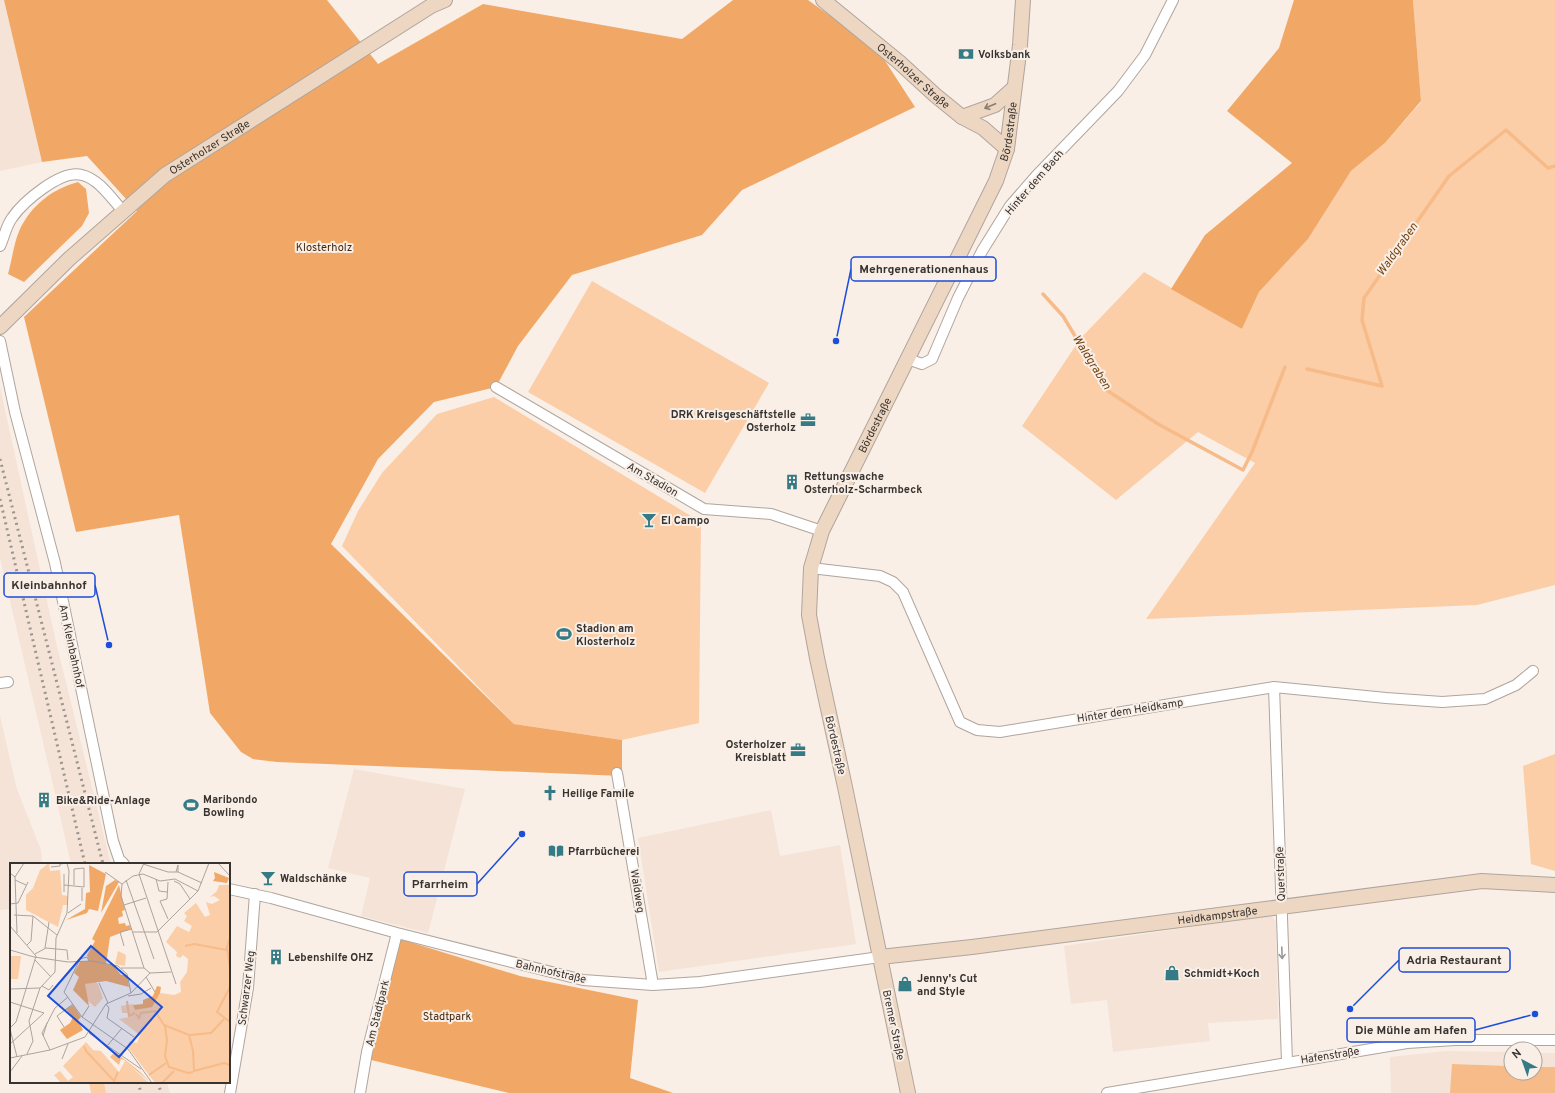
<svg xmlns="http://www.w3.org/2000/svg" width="1555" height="1093" viewBox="0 0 1555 1093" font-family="Overpass,sans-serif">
<rect width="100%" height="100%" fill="#f9efe7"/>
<path fill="#f4e3d6" d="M 0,0 L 4,0 L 42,162 L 0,171 Z
M 0,387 L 56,642 L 111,864 L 71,864 L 53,785 L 0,558 Z
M 0,716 L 17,789 L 41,850 L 42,864 L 11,864 L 11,909 L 0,910 Z
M 354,769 L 465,789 L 428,933 L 361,916 L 370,878 L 328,868 Z
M 771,810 L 780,856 L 840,845 L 856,944 L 659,972 L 638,838 Z
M 1271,915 L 1276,922 L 1278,1019 L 1208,1023 L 1210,1041 L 1113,1052 L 1107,1000 L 1071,1004 L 1064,946 Z
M 1446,1051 L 1511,1052 L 1511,1066 L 1453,1064 L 1450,1093 L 1391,1093 L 1390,1057 Z
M 1535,1053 L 1555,1053 L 1555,1067 L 1535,1067 Z
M 105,1082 L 167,1082 L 170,1093 L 105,1093 Z"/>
<path fill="#fbcea8" d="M 1413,0 L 1555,0 L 1555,585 L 1477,605 L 1146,619 L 1255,463 L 1198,432 L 1116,500 L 1022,426 L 1080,339 L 1144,272 L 1242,329 L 1259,292 L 1308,239 L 1351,171 L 1385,143 L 1421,102 Z
M 592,281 L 769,383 L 705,493 L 528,392 Z
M 494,397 L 701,522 L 699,723 L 622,740 L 514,724 L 342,546 L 358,511 L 382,473 L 437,414 Z
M 1555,754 L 1555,871 L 1531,864 L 1523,766 Z
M 89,1082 L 104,1082 L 106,1093 L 91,1093 Z"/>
<path fill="#f1a866" d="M 4,0 L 327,0 L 378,64 L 483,4 L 682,39 L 733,0 L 808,0 L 878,50 L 915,107 L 742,190 L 702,235 L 572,275 L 518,346 L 496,387 L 434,402 L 378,459 L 331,544 L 514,724 L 622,740 L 622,776 L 277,762 L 253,759 L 241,752 L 210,713 L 179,515 L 76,532 L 24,317 L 137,211 L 87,156 L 42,162 Z
M 1294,0 L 1413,0 L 1421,101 L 1385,143 L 1351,171 L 1308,239 L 1259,292 L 1242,329 L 1171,289 L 1205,235 L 1292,163 L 1227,111 L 1279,48 Z
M 78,182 L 86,189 L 89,213 L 82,226 L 24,282 L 8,274 C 12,260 14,242 20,229 C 32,205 52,189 78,182 Z
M 400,939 L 520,976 L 638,1000 L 630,1078 L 673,1093 L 509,1093 L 371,1060 Z"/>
<path fill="#f6bb88" d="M 1452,1064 L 1511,1066 L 1511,1073 L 1535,1073 L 1535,1067 L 1555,1067 L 1555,1093 L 1450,1093 Z"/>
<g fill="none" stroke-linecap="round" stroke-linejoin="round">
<path stroke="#f6bb88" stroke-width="3.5" d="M 1043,294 L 1063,316 L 1108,391 L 1158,424 L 1243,470 L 1252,452 L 1285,367
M 1307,369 L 1382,386 L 1362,320 L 1364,298 L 1449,176 L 1506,130 L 1548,168 L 1555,166"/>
<g stroke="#afa59d" stroke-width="12">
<path id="street" d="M 0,246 C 4,238 6,226 12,218 C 23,202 61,169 82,175 C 99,179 111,198 123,211
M 0,341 L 15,412 L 55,563 L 113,841 L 119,859 L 124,864
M 908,359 L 922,364 L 932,359 L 958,298 L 982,251 L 1010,206 L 1036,176 L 1118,91 L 1145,55 L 1173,0
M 496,387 L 704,509 L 771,514 L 822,531
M 811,568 L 880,576 L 893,582 L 903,592 L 960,722 L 977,730 L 1000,732 L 1274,687 L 1386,698 L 1442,702 L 1485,699 L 1516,685 L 1533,671
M 0,683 L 8,682
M 1274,687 L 1287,1062
M 617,773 L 653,985
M 229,889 L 271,898 L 397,933 L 583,980 L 653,985 L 700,982 L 880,957
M 230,1093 L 248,988 L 255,894
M 360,1093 L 367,1052 L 397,933
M 1107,1093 L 1407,1043 L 1455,1040 L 1555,1040"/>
</g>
<g stroke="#afa59d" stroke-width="16">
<g id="secondary">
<path id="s1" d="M 823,0 L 899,62 L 935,95 L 962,117 L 983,128 L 1007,149"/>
<path d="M 962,117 L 995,105 L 1014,88"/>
<path id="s2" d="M 0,327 L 69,259 L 165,175 L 431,6 L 445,0"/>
<path id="s3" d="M 880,957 L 972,947 L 1482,881 L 1555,885"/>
<path id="s4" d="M 908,1093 L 845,787 L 817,658 L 809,615 L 811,568 L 822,531 L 996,181 L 1007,149 L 1020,45 L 1023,0"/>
</g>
</g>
<use href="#street" stroke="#fff" stroke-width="10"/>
<use href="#secondary" stroke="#edd7c2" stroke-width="14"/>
<path stroke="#9c958f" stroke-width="3" stroke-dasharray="2 4" stroke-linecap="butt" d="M 0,459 L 103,864
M 0,499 L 85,864
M 138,1082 L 141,1093
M 158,1082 L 161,1093"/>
</g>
<defs><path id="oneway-shaft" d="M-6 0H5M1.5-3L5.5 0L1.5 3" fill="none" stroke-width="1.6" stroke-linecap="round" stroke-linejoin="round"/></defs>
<use stroke="#897d72" href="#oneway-shaft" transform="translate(990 106) rotate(157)"/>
<use stroke="#9b9998" href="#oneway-shaft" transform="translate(1282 953) rotate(88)"/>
<defs>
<g id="bank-bare" transform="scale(1.2)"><path d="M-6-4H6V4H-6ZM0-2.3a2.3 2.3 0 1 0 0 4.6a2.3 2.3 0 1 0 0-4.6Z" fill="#347b85" stroke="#f9efe7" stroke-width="2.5" paint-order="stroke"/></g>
<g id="office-bare" transform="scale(1.2)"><path d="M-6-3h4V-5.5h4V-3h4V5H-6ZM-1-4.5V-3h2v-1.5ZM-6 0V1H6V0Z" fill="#347b85" stroke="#f9efe7" stroke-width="2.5" paint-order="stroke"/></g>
<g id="building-bare" transform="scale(1.2)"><path d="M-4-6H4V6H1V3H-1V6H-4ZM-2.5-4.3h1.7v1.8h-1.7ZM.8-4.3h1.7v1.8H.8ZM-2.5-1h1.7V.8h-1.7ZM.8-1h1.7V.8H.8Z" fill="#347b85" stroke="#f9efe7" stroke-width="2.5" paint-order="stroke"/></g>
<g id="bar-bare" transform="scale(1.2)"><path d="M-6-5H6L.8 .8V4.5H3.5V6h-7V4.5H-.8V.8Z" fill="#347b85" stroke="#f9efe7" stroke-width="2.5" paint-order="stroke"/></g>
<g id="stadium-bare" transform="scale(1.2)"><path d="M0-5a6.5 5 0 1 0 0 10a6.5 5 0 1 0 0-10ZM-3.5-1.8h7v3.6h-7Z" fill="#347b85" stroke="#f9efe7" stroke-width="2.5" paint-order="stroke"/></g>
<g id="church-bare" transform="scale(1.2)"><path d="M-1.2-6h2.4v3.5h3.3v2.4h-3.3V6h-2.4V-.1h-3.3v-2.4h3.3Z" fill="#347b85" stroke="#f9efe7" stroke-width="2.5" paint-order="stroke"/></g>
<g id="library-bare" transform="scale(1.2)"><path d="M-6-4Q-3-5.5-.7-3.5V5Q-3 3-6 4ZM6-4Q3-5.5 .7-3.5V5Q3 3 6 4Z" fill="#347b85" stroke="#f9efe7" stroke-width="2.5" paint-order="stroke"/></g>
<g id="shop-bare" transform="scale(1.2)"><path d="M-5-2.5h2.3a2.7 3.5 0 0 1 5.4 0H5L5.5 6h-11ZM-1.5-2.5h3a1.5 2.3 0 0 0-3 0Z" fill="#347b85" stroke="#f9efe7" stroke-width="2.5" paint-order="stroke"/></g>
</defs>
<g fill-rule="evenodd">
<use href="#bank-bare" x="966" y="54"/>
<use href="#office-bare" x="808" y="420"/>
<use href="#building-bare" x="792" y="482"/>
<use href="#bar-bare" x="649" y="520"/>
<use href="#stadium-bare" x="564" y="634"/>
<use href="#office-bare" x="798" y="750"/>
<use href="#church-bare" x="550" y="793"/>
<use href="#building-bare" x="44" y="800"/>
<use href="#stadium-bare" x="191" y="805"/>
<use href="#library-bare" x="556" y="851"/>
<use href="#bar-bare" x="268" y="878"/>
<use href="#building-bare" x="276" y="957"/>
<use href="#shop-bare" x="1172" y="973"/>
<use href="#shop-bare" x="905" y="984"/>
</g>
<g text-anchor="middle" stroke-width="4" stroke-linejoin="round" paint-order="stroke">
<g font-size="11" font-weight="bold" fill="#373330" stroke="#f9efe7" text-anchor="start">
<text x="978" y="58">Volksbank</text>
<text x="796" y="418" text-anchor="end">DRK Kreisgeschäftstelle<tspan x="796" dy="13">Osterholz</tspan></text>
<text x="804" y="480">Rettungswache<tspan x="804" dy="13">Osterholz-Scharmbeck</tspan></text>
<text x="661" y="524">El Campo</text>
<text x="576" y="632">Stadion am<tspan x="576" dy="13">Klosterholz</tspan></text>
<text x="786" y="748" text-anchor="end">Osterholzer<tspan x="786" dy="13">Kreisblatt</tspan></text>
<text x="562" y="797">Heilige Famile</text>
<text x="203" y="803">Maribondo<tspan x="203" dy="13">Bowling</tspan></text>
<text x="56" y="804">Bike&amp;Ride-Anlage</text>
<text x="568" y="855">Pfarrbücherei</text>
<text x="280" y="882">Waldschänke</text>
<text x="288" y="961">Lebenshilfe OHZ</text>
<text x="1184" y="977">Schmidt+Koch</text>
<text x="917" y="982">Jenny's Cut<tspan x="917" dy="13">and Style</tspan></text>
</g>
<g font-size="11" fill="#373330" stroke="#f9efe7">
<text dy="4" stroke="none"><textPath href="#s1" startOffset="118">Osterholzer Straße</textPath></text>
<text dy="4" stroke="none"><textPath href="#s4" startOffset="1016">Bördestraße</textPath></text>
<text dy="4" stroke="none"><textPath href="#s2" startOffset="277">Osterholzer Straße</textPath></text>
<text transform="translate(1034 182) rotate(-49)" y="4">Hinter dem Bach</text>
<text dy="4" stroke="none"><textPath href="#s4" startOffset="692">Bördestraße</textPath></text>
<text transform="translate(653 479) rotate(30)" y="4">Am Stadion</text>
<text transform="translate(72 646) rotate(78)" y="4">Am Kleinbahnhof</text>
<text transform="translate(1130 710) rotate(-9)" y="4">Hinter dem Heidkamp</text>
<text transform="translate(836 745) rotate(77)" y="4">Bördestraße</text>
<text transform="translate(1280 874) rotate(-92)" y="4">Querstraße</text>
<text transform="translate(638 891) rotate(81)" y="4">Waldweg</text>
<text dy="4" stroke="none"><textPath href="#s3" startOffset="340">Heidkampstraße</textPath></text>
<text transform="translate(551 971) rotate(13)" y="4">Bahnhofstraße</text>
<text transform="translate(246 988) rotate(-83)" y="4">Schwarzer Weg</text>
<text transform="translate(377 1013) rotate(-76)" y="4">Am Stadtpark</text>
<text transform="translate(894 1025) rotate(78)" y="4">Bremer Straße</text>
<text transform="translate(1330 1055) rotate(-9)" y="4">Hafenstraße</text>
</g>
<g font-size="11" fill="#44270a" stroke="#f9efe7">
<text x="324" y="251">Klosterholz</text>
<text x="447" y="1020">Stadtpark</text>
</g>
<g font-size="12" font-style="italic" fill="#744514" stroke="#f9efe7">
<text transform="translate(1397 249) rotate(-55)" y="4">Waldgraben</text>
<text transform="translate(1092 362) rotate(58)" y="4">Waldgraben</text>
</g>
</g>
<g transform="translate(10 863)">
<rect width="220" height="220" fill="#f9efe7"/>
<path d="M 39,0 L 40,8 L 50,7 L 52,32 L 58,33 L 57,42 L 53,42 L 48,64 L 16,47 L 16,32 L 23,25 L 30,7 ZM 209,22 L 220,22 L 220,220 L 145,220 L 117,183 L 120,178 L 127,180 L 130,172 L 109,156 L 120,154 L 119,150 L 112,150 L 111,143 L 123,141 L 125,147 L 139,144 L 150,130 L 164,132 L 171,129 L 170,119 L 177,109 L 178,96 L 173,92 L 170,95 L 166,93 L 167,89 L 156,79 L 167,63 L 179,69 L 182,63 L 174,58 L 177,53 L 174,50 L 186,40 L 195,54 L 200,52 L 196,39 L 202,41 L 210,37 L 204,33 L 200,34 L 207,28 ZM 108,88 L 116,92 L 115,103 L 105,101 ZM 0,93 L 11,93 L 8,116 L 0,116 ZM 85,119 L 88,121 L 93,135 L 85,144 L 76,136 L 75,121 ZM 76,179 L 83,187 L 91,188 L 109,209 L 115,198 L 139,220 L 51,220 L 44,212 L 50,208 L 58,218 L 63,214 L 53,203 Z" fill="#fbcea8"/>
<path d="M 79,2 L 96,11 L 88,48 L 79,46 L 77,50 L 56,57 L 75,46 L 76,30 L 80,29 ZM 204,9 L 219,15 L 217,20 L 203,18 L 205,15 ZM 105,17 L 109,19 L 91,50 L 96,23 ZM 109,22 L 115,47 L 112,48 L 113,53 L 108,55 L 109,61 L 115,60 L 116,63 L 120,62 L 121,66 L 100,74 L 96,101 L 103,102 L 111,112 L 117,112 L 119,124 L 96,118 L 75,121 L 79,143 L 63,127 L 69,114 L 64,110 L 70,99 L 79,98 L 77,92 L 85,78 L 82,76 ZM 147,123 L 151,124 L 150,130 L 142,144 L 125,147 L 123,142 L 133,141 L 133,137 L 143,133 ZM 63,142 L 71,154 L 68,157 L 73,167 L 57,176 L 50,167 L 60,160 L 63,154 L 56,146 Z" fill="#f1a866"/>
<path d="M 105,189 L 129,208 L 141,220 L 114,197 L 111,196 L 109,202 L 100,194 Z" fill="#f6bb88"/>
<path fill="none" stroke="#f6bb88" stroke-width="2" d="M 220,75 L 217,84 L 220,105M 175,83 L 184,81 L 217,87M 220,124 L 207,149 L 220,159M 117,138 L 119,153 L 125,150M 126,151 L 129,155 L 131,150 L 145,148 L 154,162 L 179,172 L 201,170 L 214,156M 155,163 L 157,177 L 155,193 L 159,204 L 178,210 L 183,209M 179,172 L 183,188 L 184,208 L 214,200 L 220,202M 74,183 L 76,188 L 104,218 L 108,209M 139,212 L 156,200M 152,220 L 164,208"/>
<path fill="none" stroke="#aba49e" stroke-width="1" d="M 208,0 L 220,13M 133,1 L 158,9 L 168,9 L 192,20M 41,4 L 50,3 L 50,0M 95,9 L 112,21M 166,9 L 168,2 L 168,9M 0,10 L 5,14 L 7,70M 54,11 L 54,29M 129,11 L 166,121M 129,11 L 134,0M 5,14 L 14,0M 146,16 L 149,28 L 157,29M 5,17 L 16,22M 116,17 L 144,96M 164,18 L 170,21 L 180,36M 158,19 L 157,36 L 150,38 L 158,56M 54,22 L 74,24 L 74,5 L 64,6 L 64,22M 72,38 L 72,25M 0,41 L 8,40 L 18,19M 114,42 L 136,35M 58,50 L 71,41M 4,52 L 23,53 L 47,72M 0,63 L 26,93 L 6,159 L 0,165M 123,69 L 147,69M 147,69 L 188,28 L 199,0M 17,82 L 21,78 L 23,53M 114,83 L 110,69 L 122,66M 35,85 L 39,59M 0,87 L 24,94 L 58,99 L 82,98 L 108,103 L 117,111 L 121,130M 25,91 L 36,85 L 57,87 L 58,97M 25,97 L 41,114M 79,98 L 77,94 L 70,96 L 54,129 L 72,154 L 118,186 L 142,220M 111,105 L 134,105M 140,110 L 134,105 L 111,33 L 112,21 L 123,13 L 133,11 L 150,18 L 165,16 L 188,28M 140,110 L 161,109M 136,114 L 145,129M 89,120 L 98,140M 32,123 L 39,127 L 43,122M 0,126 L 30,125M 118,133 L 131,131 L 141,125M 0,139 L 34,150 L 0,181M 96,141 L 99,145 L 97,155 L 124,174M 72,154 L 79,143M 54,164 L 47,153 L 63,141M 0,166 L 7,194M 79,170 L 131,206M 33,173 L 37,160M 98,182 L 112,165M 40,187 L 32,170 L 45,145 L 58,134M 17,191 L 23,178 L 19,158 L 30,125 L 45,109 L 46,75 L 57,50 L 59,8 L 57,0 L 50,1M 0,195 L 40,187 L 75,174 L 96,141 L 121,130 L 140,110M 52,196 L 58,181M 0,209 L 12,193"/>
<path fill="#1d4ed8" fill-opacity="0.15" stroke="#1d4ed8" stroke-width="2" d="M 81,83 L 152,144 L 109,194 L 38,133 Z"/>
<rect width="220" height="220" fill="none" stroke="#373330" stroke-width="2"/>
</g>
<path fill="none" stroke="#1d4ed8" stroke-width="1.5" d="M836 341L851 269M109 645L95 585M522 834L477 884M1350 1009L1399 960M1535 1014L1475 1030"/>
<g fill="#1d4ed8" stroke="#f9efe7" stroke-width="1.5">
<circle cx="836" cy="341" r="4"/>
<circle cx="109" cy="645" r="4"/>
<circle cx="522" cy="834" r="4"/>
<circle cx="1350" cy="1009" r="4"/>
<circle cx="1535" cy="1014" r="4"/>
</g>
<g fill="#f9efe7" stroke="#1d4ed8" stroke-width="1.5">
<rect x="851" y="257" width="145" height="24" rx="4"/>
<rect x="4" y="573" width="91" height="24" rx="4"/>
<rect x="404" y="872" width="73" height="24" rx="4"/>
<rect x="1399" y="948" width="111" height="24" rx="4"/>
<rect x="1347" y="1018" width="128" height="24" rx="4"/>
</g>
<g font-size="12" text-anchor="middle" font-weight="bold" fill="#373330">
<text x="924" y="273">Mehrgenerationenhaus</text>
<text x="49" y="589">Kleinbahnhof</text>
<text x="440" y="888">Pfarrheim</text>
<text x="1454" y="964">Adria Restaurant</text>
<text x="1411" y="1034">Die Mühle am Hafen</text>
</g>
<g transform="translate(1523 1061) rotate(319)"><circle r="19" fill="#f9efe7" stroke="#aba49e"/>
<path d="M0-3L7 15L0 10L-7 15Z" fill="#347b85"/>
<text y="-6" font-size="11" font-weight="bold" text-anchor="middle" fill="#373330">N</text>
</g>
</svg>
